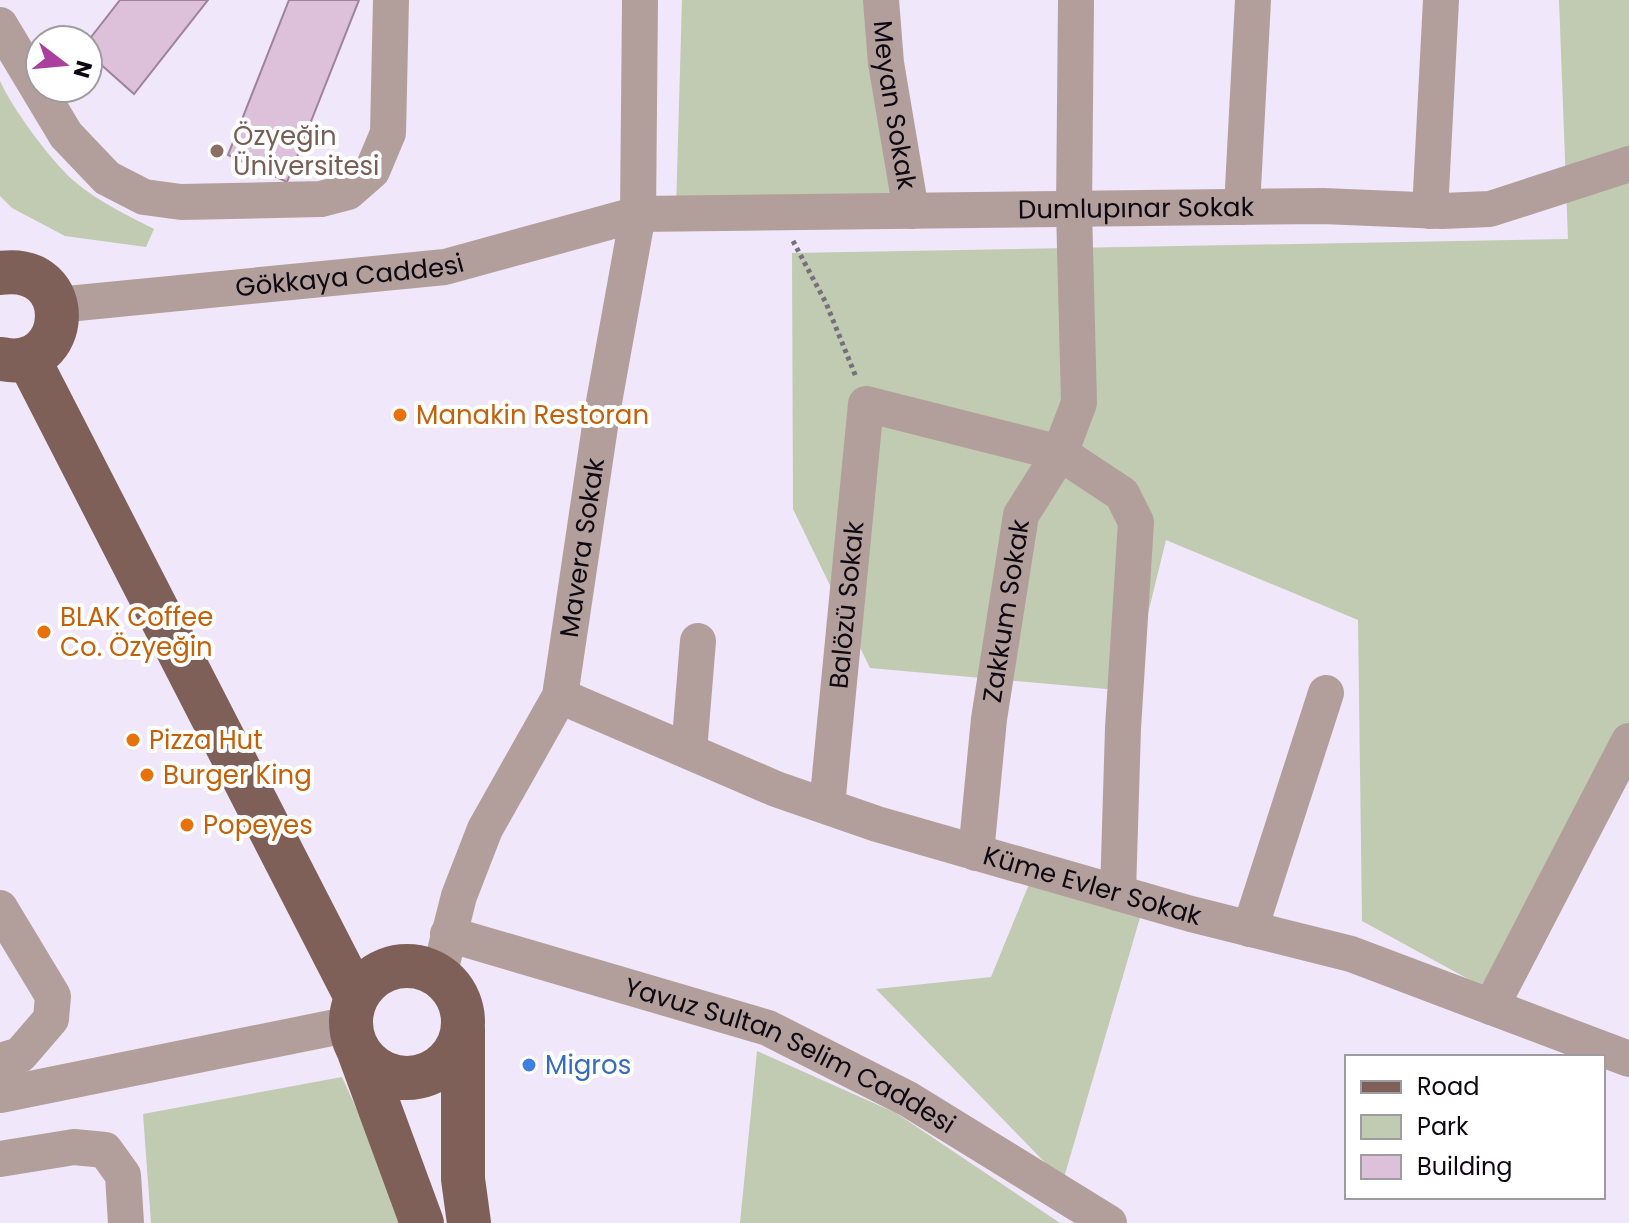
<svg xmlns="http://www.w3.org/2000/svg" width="1629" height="1223" viewBox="0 0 1629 1223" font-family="Poppins,sans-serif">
<rect width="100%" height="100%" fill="#f1e7fa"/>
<path fill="#c0cbb1" d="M 682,0 L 896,0 L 913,202 L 676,209 Z
M 1559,0 L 1629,0 L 1629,733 L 1492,992 L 1362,921 L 1358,620 L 1166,540 L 1129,691 L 870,668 L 793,509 L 792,253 L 1568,239 Z
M 0,81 C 12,108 51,161 74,181 C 97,201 127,215 154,229 L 146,247 L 65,236 L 12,208 L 0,196 Z
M 1036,867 L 1144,904 L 1063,1181 L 876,989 L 991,977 Z
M 757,1051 L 896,1113 L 1060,1223 L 740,1223 Z
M 342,1077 L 367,1132 L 400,1223 L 151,1223 L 143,1114 Z"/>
<path fill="#ddc1da" stroke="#9d839a" stroke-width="2" d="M 120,0 L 208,0 L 134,94 L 88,53 L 88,41 Z
M 289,0 L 359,0 L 287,182 L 228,155 Z"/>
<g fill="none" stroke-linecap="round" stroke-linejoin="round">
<path stroke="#776f7e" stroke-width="5" stroke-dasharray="4 4" stroke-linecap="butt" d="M 793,241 L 826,303 L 856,377"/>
<g stroke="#b29f9b" stroke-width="36">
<path id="s1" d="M 881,0 L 886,63 L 911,211"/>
<path d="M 0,25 L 66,135 L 107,178 L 144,197 L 181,202 L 321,199 L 348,192 L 372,171 L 388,133 L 391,0"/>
<path d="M 1242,207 L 1253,0"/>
<path d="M 1430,211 L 1441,0"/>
<path id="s2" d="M 57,305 L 445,267 L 638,214 L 1323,206 L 1442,211 L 1490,209 L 1629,164"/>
<path id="s3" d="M 560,696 L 776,789 L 877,824 L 1191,914 L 1351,954 L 1629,1059"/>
<path d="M 689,751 L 698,641"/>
<path id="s4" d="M 827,806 L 866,404 L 1060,453 L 1122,494 L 1136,522 L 1123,728 L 1118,893"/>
<path id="s5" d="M 976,853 L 989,719 L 1021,515 L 1060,453 L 1079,403 L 1074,209 L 1076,0"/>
<path d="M 0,908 L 53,996 L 51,1019 L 20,1055 L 0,1061"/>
<path d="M 1250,929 L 1326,693"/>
<path id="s6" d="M 448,934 L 768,1028 L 908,1099 L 1109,1223"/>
<path id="s7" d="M 439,975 L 459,896 L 485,829 L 560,696 L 602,413 L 638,214 L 640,0"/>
<path d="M 1491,1007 L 1629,741"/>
<path d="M 0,1095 L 351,1024"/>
<path d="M 0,1159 L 74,1147 L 105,1150 L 123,1175 L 126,1223"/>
</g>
<path stroke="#7f6058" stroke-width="44" d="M 0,273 C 80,262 71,374 2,359
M 28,358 L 356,997
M351 1022a56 56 0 1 1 112 0a56 56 0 1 1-112 0Z
M 463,1028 L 463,1179 L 469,1223
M 359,1052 L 422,1223"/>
</g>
<circle fill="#8d6e63" stroke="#fff" stroke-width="3" cx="217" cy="151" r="8"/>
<g fill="#e8710a" stroke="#fff" stroke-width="3">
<circle cx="400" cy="415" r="8"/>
<circle cx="44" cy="632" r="8"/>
<circle cx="133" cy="740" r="8"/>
<circle cx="147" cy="775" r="8"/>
<circle cx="187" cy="825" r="8"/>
</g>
<circle fill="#3f7fe0" stroke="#fff" stroke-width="3" cx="529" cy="1065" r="8"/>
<g text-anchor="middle" stroke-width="8" stroke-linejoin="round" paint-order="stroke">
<g font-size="26" fill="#0e0813" stroke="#fff">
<text dy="9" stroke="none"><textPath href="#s1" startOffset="106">Meyan Sokak</textPath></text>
<text dy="9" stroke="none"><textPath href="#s2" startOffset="1088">Dumlupınar Sokak</textPath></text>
<text dy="9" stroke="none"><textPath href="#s2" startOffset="294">Gökkaya Caddesi</textPath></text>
<text dy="9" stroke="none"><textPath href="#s7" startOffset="456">Mavera Sokak</textPath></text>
<text dy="9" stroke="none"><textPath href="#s4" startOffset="202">Balözü Sokak</textPath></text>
<text dy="9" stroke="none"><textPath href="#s5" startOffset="244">Zakkum Sokak</textPath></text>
<text dy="9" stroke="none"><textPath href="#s3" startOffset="566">Küme Evler Sokak</textPath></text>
<text dy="9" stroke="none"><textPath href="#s6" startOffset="364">Yavuz Sultan Selim Caddesi</textPath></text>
</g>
<g font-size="26" fill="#785e54" stroke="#fff" text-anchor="start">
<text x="233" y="145">Özyeğin<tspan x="233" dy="30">Üniversitesi</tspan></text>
</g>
<g font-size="26" fill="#c56008" stroke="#fff" text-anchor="start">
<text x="416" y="424">Manakin Restoran</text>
<text x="60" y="626">BLAK Coffee<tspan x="60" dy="30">Co. Özyeğin</tspan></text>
<text x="149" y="749">Pizza Hut</text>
<text x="163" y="784">Burger King</text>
<text x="203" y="834">Popeyes</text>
</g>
<g font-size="26" fill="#366cbe" stroke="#fff" text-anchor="start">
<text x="545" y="1074">Migros</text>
</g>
</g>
<rect x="1345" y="1055" width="260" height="144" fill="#ffffff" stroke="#9f9ca1" stroke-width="2"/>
<rect x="1361" y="1081" width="40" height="12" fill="#7f6058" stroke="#9f9ca1" stroke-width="2"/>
<text x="1417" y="1095" font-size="24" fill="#0e0813">Road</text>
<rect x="1361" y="1115" width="40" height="24" fill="#c0cbb1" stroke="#9f9ca1" stroke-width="2"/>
<text x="1417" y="1135" font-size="24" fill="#0e0813">Park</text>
<rect x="1361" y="1155" width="40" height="24" fill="#ddc1da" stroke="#9f9ca1" stroke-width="2"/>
<text x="1417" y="1175" font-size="24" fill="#0e0813">Building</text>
<g transform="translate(64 64) rotate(106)"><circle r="38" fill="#ffffff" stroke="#9f9ca1" stroke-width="2"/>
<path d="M0-6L14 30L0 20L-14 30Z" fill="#ab3f9f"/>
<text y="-12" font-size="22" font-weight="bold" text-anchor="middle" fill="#0e0813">N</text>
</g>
</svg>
